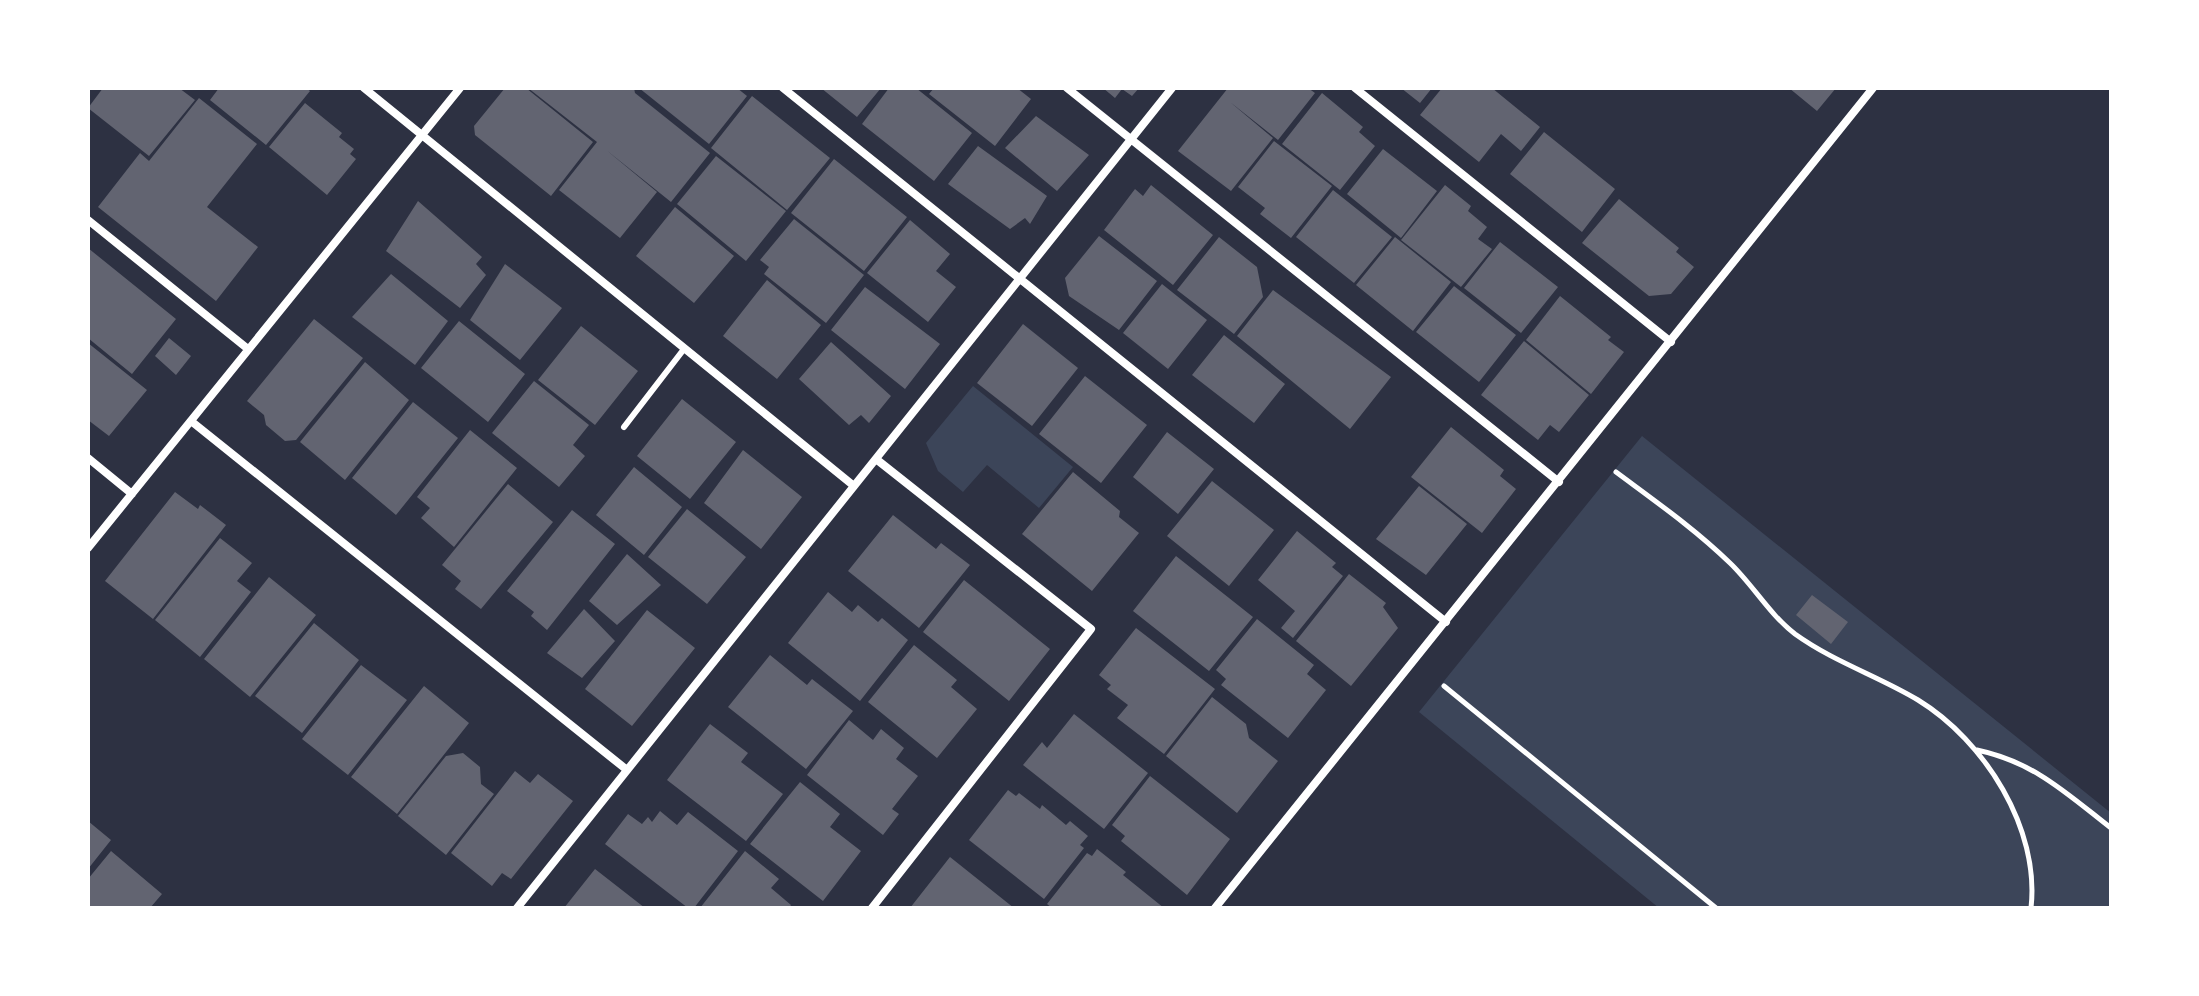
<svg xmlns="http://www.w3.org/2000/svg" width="2199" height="996" viewBox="0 0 2199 996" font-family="Inter,sans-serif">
<rect width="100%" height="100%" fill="#2d3142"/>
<path fill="#3c4559" d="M 973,386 L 1073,467 L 1039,508 L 987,465 L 963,492 L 938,471 L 926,443 Z
M 1642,436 L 2111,813 L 2111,908 L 1659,908 L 1419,712 Z"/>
<path fill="#626471" d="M 103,88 L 179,88 L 195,100 L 149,156 L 88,108 Z
M 219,88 L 306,88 L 310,91 L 266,145 L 210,100 Z
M 505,88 L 526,88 L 593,142 L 551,196 L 475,135 L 474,126 Z
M 528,88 L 634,88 L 635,93 L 710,153 L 671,202 L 605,149 L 657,192 L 620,238 L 559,190 L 597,142 Z
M 639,88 L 737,88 L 747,96 L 709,144 Z
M 821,88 L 881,88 L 857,117 Z
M 889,88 L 916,88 L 972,133 L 934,181 L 862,124 Z
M 934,88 L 1017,88 L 1031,99 L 995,146 L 929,94 Z
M 1103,88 L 1139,88 L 1132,96 L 1122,89 L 1115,98 Z
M 1228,88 L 1308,88 L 1315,93 L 1278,140 L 1230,102 L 1273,138 L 1231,191 L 1178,151 Z
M 1401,88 L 1432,88 L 1420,103 Z
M 1442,88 L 1492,88 L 1540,127 L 1521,151 L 1501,134 L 1479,162 L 1420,115 Z
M 1789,88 L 1836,88 L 1817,111 Z
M 1322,93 L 1363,127 L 1359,132 L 1375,146 L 1340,190 L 1282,144 Z
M 752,96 L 830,158 L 787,210 L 711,148 Z
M 199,98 L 257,144 L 207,207 L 258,247 L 216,301 L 98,207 L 140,153 L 149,161 Z
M 305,103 L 342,133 L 339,137 L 354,149 L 350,154 L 356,159 L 327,195 L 269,147 Z
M 1036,116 L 1089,155 L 1057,191 L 1005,148 Z
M 1544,132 L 1615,189 L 1582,232 L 1510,174 Z
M 1274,141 L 1332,186 L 1291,238 L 1260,214 L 1265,208 L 1238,187 Z
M 978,146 L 1047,196 L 1030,224 L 1025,218 L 1010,229 L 948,184 Z
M 1383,149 L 1437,191 L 1401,238 L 1347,194 Z
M 716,156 L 786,211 L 746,261 L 677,204 Z
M 834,159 L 907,217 L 864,271 L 791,213 Z
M 1151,185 L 1213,235 L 1173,285 L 1104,230 L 1135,189 L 1143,196 Z
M 1445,185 L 1471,206 L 1468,211 L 1487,227 L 1478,239 L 1492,249 L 1461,287 L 1401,240 Z
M 1333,190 L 1392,237 L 1354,283 L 1296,237 Z
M 1619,199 L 1679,248 L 1676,252 L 1694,267 L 1671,294 L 1649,296 L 1582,243 Z
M 418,201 L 482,257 L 476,264 L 486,275 L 460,308 L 386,251 Z
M 675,207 L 734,256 L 694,303 L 636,256 Z
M 794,219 L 864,275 L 826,323 L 764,274 L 769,267 L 760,260 Z
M 910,220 L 950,254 L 936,271 L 956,287 L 928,322 L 867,273 Z
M 1099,236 L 1157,281 L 1119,330 L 1069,296 L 1065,278 Z
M 1219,237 L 1257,267 L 1263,297 L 1234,334 L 1177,290 Z
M 1395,237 L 1451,282 L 1413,331 L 1356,285 Z
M 1500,242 L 1558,287 L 1521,333 L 1464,288 Z
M 88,248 L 176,319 L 132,374 L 88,338 Z
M 505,264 L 562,308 L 520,360 L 470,320 Z
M 391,274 L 448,321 L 415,365 L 352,317 Z
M 767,280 L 821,325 L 777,379 L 723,336 Z
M 1162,284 L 1207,320 L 1168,369 L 1123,333 Z
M 1454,286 L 1516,335 L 1479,382 L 1416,332 Z
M 865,287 L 940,344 L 905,389 L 831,330 Z
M 1273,290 L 1391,377 L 1350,429 L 1237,336 Z
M 1560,296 L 1611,337 L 1608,340 L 1624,352 L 1591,394 L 1526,340 Z
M 314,319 L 363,358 L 296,440 L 285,441 L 266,425 L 264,415 L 247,401 Z
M 459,321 L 525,374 L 488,422 L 421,368 Z
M 1023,324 L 1078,368 L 1032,426 L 977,383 Z
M 581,326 L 638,371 L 595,425 L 538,380 Z
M 1224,335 L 1285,384 L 1254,423 L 1192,375 Z
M 169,338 L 191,356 L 176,375 L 155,356 Z
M 1524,341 L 1589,395 L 1559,432 L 1550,425 L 1538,440 L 1481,395 Z
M 831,342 L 891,396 L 869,423 L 861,415 L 849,425 L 799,379 Z
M 88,343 L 147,390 L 109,436 L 88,420 Z
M 365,362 L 409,400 L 345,480 L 300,442 Z
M 1085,376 L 1147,425 L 1101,483 L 1039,434 Z
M 534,381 L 589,425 L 573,445 L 585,456 L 559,487 L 492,433 Z
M 682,399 L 736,442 L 690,499 L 637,456 Z
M 413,402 L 458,438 L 396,515 L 352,478 Z
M 1451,427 L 1504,470 L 1500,476 L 1516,489 L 1482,533 L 1411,477 Z
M 470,430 L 517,468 L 454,547 L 421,518 L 430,508 L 417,497 Z
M 1167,432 L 1214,469 L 1178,514 L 1133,477 Z
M 743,450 L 802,497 L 761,549 L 704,503 Z
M 634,467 L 682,507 L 644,555 L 596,515 Z
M 1073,472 L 1120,511 L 1119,517 L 1139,533 L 1092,591 L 1022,534 Z
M 1212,481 L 1274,530 L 1229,586 L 1167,536 Z
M 508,484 L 553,522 L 481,609 L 455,589 L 461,581 L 442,565 Z
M 1419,486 L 1467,524 L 1426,575 L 1376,539 Z
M 175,492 L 198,509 L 200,505 L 226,525 L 153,619 L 105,581 Z
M 687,509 L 746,557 L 707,604 L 648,557 Z
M 572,510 L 615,544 L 547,630 L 531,616 L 534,612 L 507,591 Z
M 893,515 L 936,549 L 941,543 L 970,565 L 919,628 L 848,571 Z
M 1297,531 L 1336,563 L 1332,567 L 1343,576 L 1293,638 L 1281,628 L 1295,611 L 1258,580 Z
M 220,538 L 252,563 L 237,581 L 251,592 L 200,657 L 155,620 Z
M 627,554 L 661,585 L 617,625 L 589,601 Z
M 1176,556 L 1253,617 L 1209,671 L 1133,611 Z
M 1349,574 L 1386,603 L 1383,607 L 1398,628 L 1351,686 L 1296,641 Z
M 269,577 L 316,615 L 250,697 L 204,659 Z
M 964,580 L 1050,649 L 1009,701 L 923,632 Z
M 828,592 L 852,612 L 858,605 L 878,622 L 882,618 L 908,640 L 860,701 L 788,643 Z
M 1812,595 L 1848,622 L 1831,644 L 1796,615 Z
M 584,609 L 615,641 L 582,678 L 547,653 Z
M 647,610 L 695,648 L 632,726 L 585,689 Z
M 1257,619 L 1314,665 L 1307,674 L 1326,690 L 1288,738 L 1221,685 L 1226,679 L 1216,670 Z
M 314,623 L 359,660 L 302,733 L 255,696 Z
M 1136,628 L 1215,689 L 1164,754 L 1117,718 L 1128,705 L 1107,689 L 1111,685 L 1099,675 Z
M 914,645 L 957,680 L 951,687 L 977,709 L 937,758 L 868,702 Z
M 770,655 L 807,685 L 812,679 L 853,711 L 806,769 L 728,707 Z
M 361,665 L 407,700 L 348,775 L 302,739 Z
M 424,686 L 469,723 L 397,814 L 351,777 Z
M 1212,697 L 1246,724 L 1249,738 L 1278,761 L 1237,813 L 1166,756 Z
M 1074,714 L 1148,773 L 1104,829 L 1023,765 L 1042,742 L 1047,748 Z
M 849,720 L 873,740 L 881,729 L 904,748 L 896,759 L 918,776 L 892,809 L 899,814 L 883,835 L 807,775 Z
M 710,724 L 748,753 L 741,762 L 783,794 L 746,841 L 667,780 Z
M 463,753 L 480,767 L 481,784 L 494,794 L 446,855 L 398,816 L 446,756 Z
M 515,771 L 530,783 L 538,774 L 573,801 L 511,879 L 502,873 L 492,886 L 451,853 Z
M 1150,776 L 1230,839 L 1187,895 L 1121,841 L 1125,836 L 1112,825 Z
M 800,782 L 840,814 L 830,827 L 861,851 L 823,901 L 750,844 Z
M 1008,790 L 1016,796 L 1019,793 L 1040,809 L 1042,805 L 1066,825 L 1070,821 L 1088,836 L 1080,845 L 1084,848 L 1044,899 L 969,840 Z
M 660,811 L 677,825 L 688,812 L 738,851 L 694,908 L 688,908 L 605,844 L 628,814 L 642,824 L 648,817 L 652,822 Z
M 88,821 L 111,840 L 88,869 Z
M 1097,849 L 1126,872 L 1123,875 L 1164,908 L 1052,908 L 1047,904 L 1087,853 L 1092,856 Z
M 111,851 L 162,894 L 150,908 L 88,908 L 88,879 Z
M 745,851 L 779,879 L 771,888 L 791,905 L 789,908 L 700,908 Z
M 950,857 L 1014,908 L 910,908 Z
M 595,869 L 645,908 L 564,908 Z"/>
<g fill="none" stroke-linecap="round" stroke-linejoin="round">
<path stroke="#fff" stroke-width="5" d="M 1616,472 C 1655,501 1695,529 1730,563 C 1753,585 1770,615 1795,634 C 1834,662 1878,676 1918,700 C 1985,741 2040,829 2031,908
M 1444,686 L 1716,908
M 1977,750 C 2034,762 2066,793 2111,828"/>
<path stroke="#fff" stroke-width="6" d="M 624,427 L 684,349"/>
<path stroke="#fff" stroke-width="8" d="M 364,88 L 854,486
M 783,88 L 1446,622
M 1067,88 L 1559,482
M 1355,88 L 1671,342
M 88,220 L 248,349
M 191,421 L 627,770
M 88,458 L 132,494
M 88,548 L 460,88
M 517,908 L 1172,88
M 872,908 L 1091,629 L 876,459
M 1215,908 L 1873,88"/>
</g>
<rect width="2199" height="996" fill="none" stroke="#ffffff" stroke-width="180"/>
</svg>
